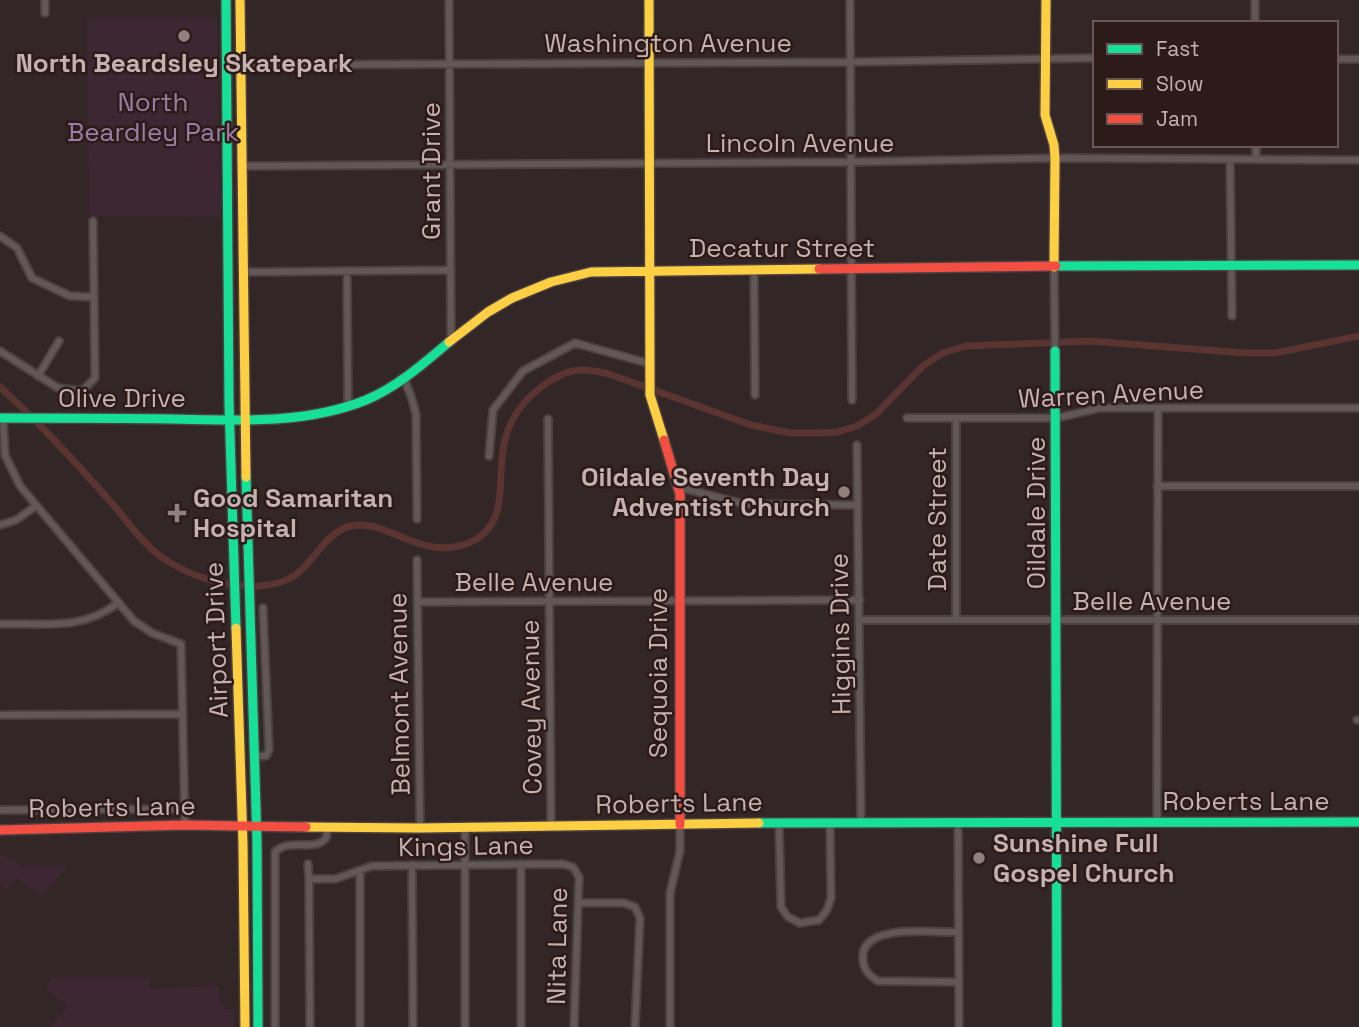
<svg xmlns="http://www.w3.org/2000/svg" width="1359" height="1027" viewBox="0 0 1359 1027" font-family="'Space Grotesk',sans-serif">
<rect width="100%" height="100%" fill="#322626"/>
<path fill="#3d2732" d="M 217,17 L 220,217 L 89,216 L 87,18 Z
M 0,854 L 15,861 L 19,866 L 68,866 L 41,896 L 18,878 L 6,890 L 0,885 Z
M 149,977 L 149,989 L 219,986 L 219,1002 L 223,1002 L 224,1009 L 234,1009 L 234,1027 L 49,1027 L 67,1007 L 45,988 L 51,978 Z"/>
<g fill="none" stroke-linecap="round" stroke-linejoin="round">
<path stroke="#5a3431" stroke-width="7" d="M 0,387 C 39,422 75,462 110,501 C 126,519 142,543 160,556 C 192,579 243,594 281,582 C 312,573 320,534 350,526 C 388,517 422,565 473,541 C 512,521 495,474 505,440 C 511,416 524,399 544,385 C 568,368 581,367 609,374 L 751,425 L 791,433 L 820,433 L 838,432 L 857,426 L 875,415 L 924,365 L 943,353 L 966,346 L 1090,341 L 1245,353 L 1275,353 L 1359,336"/>
<g stroke="#4a4140" stroke-width="10">
<path id="street" d="M 449,0 L 451,342
M 850,0 L 852,400
M 1255,0 L 1255,23
M 45,13 L 45,0
M 1336,59 L 1359,59
M 240,65 L 850,62 L 1095,58
M 1256,145 L 1256,159
M 1230,159 L 1232,316
M 242,166 L 851,162 L 1055,158 L 1359,160
M 0,236 L 17,248 L 32,278 L 70,296 L 93,297
M 1054,267 L 1055,351
M 754,269 L 755,395
M 347,271 L 348,407
M 243,272 L 451,270
M 0,351 L 58,388 L 82,391 L 95,378 L 93,221
M 38,376 L 59,341
M 404,379 L 411,396 L 416,414 L 417,519
M 3,418 L 5,455 L 20,486 L 134,621 L 152,633 L 181,644 L 185,825
M 907,418 L 1057,418 L 1100,408 L 1359,408
M 548,419 L 551,826
M 857,445 L 861,823
M 489,456 L 493,410 L 523,371 L 575,343 L 651,364
M 1157,486 L 1359,486
M 678,487 L 744,504 L 857,505
M 0,525 L 16,520 L 36,506
M 417,560 L 420,828
M 418,602 L 860,600
M 860,620 L 1359,620
M 956,620 L 956,418
M 0,624 C 43,623 82,631 118,603
M 0,715 L 182,714
M 1357,720 L 1359,720
M 254,756 L 266,756 L 269,750 L 263,608
M 0,810 L 185,809
M 1157,822 L 1158,408
M 779,823 L 781,907 L 788,917 L 800,923 L 819,920 L 827,910 L 831,898 L 830,823
M 958,823 L 959,1027
M 465,827 L 465,1027
M 308,864 L 309,879
M 521,864 L 521,1027
M 412,865 L 413,1027
M 360,871 L 360,1027
M 579,903 L 624,903 L 635,907 L 640,918 L 635,1027
M 958,932 C 934,933 860,922 863,959 C 863,970 870,976 878,981 L 959,982
M 275,1027 L 275,852 C 289,837 313,853 326,838 L 328,827
M 310,1027 L 309,879 L 335,879 L 372,866 L 563,864 L 573,867 L 579,877 L 574,1027
M 670,1027 L 670,893 L 680,851 L 680,825"/>
</g>
<g stroke="#4c4140" stroke-width="12">
<path id="fast" d="M 226,0 L 229,403 L 236,628
M 1056,266 L 1359,265
M 1055,351 L 1057,1027
M 0,418 C 57,418 114,418 171,419 C 236,420 304,425 366,400 C 397,387 423,364 449,342
M 246,477 L 257,842 L 258,1027
M 759,823 L 1359,822"/>
</g>
<g stroke="#4c4140" stroke-width="12">
<path id="slow" d="M 240,0 L 246,477
M 649,0 L 650,395 L 664,440
M 1046,0 L 1045,115 L 1054,145 L 1055,158 L 1054,267
M 449,342 L 488,312 L 512,298 L 551,282 L 591,272 L 819,269
M 236,628 L 243,844 L 245,1027
M 306,827 L 420,828 L 759,823"/>
</g>
<g stroke="#4c4140" stroke-width="12">
<path id="jam" d="M 819,269 L 1056,266
M 664,440 L 680,494 L 680,825
M 0,830 L 185,825 L 306,827"/>
</g>
<use href="#street" stroke="#615756" stroke-width="6"/>
<use href="#fast" stroke="#16e098" stroke-width="9"/>
<use href="#slow" stroke="#ffcf43" stroke-width="9"/>
<use href="#jam" stroke="#f24e42" stroke-width="9"/>
</g>
<g fill="#92807e" stroke="#2d1b19" stroke-width="2.5">
<circle cx="184" cy="36" r="7"/>
<circle cx="844" cy="492" r="7"/>
<path d="M173.5 502.5h7v7h7v7h-7v7h-7v-7h-7v-7h7z"/>
<circle cx="979" cy="858" r="7"/>
</g>
<g text-anchor="middle" stroke-width="5" stroke-linejoin="round" paint-order="stroke">
<g font-size="26" fill="#c5b1ae" stroke="#2d1b19">
<text x="668" y="52">Washington Avenue</text>
<text x="800" y="152">Lincoln Avenue</text>
<text transform="translate(431 171) rotate(-90)" y="9">Grant Drive</text>
<text x="782" y="257">Decatur Street</text>
<text transform="translate(1111 394) rotate(-3)" y="9">Warren Avenue</text>
<text x="122" y="407">Olive Drive</text>
<text transform="translate(1036 513) rotate(-90)" y="9">Oildale Drive</text>
<text transform="translate(937 519) rotate(-90)" y="9">Date Street</text>
<text x="534" y="591">Belle Avenue</text>
<text x="1152" y="610">Belle Avenue</text>
<text transform="translate(840 634) rotate(-91)" y="9">Higgins Drive</text>
<text transform="translate(216 640) rotate(-92)" y="9">Airport Drive</text>
<text transform="translate(658 673) rotate(-90)" y="9">Sequoia Drive</text>
<text transform="translate(399 694) rotate(-91)" y="9">Belmont Avenue</text>
<text transform="translate(531 707) rotate(-91)" y="9">Covey Avenue</text>
<text x="1246" y="810">Roberts Lane</text>
<text transform="translate(679 803) rotate(-1)" y="9">Roberts Lane</text>
<text transform="translate(112 807) rotate(-1)" y="9">Roberts Lane</text>
<text transform="translate(466 846) rotate(-1)" y="9">Kings Lane</text>
<text transform="translate(557 946) rotate(-89)" y="9">Nita Lane</text>
</g>
<g font-size="26" font-weight="bold" fill="#c5b1ae" stroke="#2d1b19" text-anchor="start">
<text x="184" y="72" text-anchor="middle">North Beardsley Skatepark</text>
<text x="830" y="486" text-anchor="end">Oildale Seventh Day<tspan x="830" dy="30">Adventist Church</tspan></text>
<text x="193" y="507">Good Samaritan<tspan x="193" dy="30">Hospital</tspan></text>
<text x="993" y="852">Sunshine Full<tspan x="993" dy="30">Gospel Church</tspan></text>
</g>
<g font-size="26" fill="#9b7da6" stroke="#2d1b19">
<text x="153" y="111">North<tspan x="153" dy="30">Beardley Park</tspan></text>
</g>
</g>
<rect x="1093" y="21" width="245" height="126" fill="#2d1b19" stroke="#6a5755" stroke-width="2"/>
<rect x="1107" y="44" width="35" height="10" fill="#16e098" stroke="#6a5755" stroke-width="2"/>
<text x="1156" y="56" font-size="21" fill="#c5b1ae">Fast</text>
<rect x="1107" y="79" width="35" height="10" fill="#ffcf43" stroke="#6a5755" stroke-width="2"/>
<text x="1156" y="91" font-size="21" fill="#c5b1ae">Slow</text>
<rect x="1107" y="114" width="35" height="10" fill="#f24e42" stroke="#6a5755" stroke-width="2"/>
<text x="1156" y="126" font-size="21" fill="#c5b1ae">Jam</text>
</svg>
